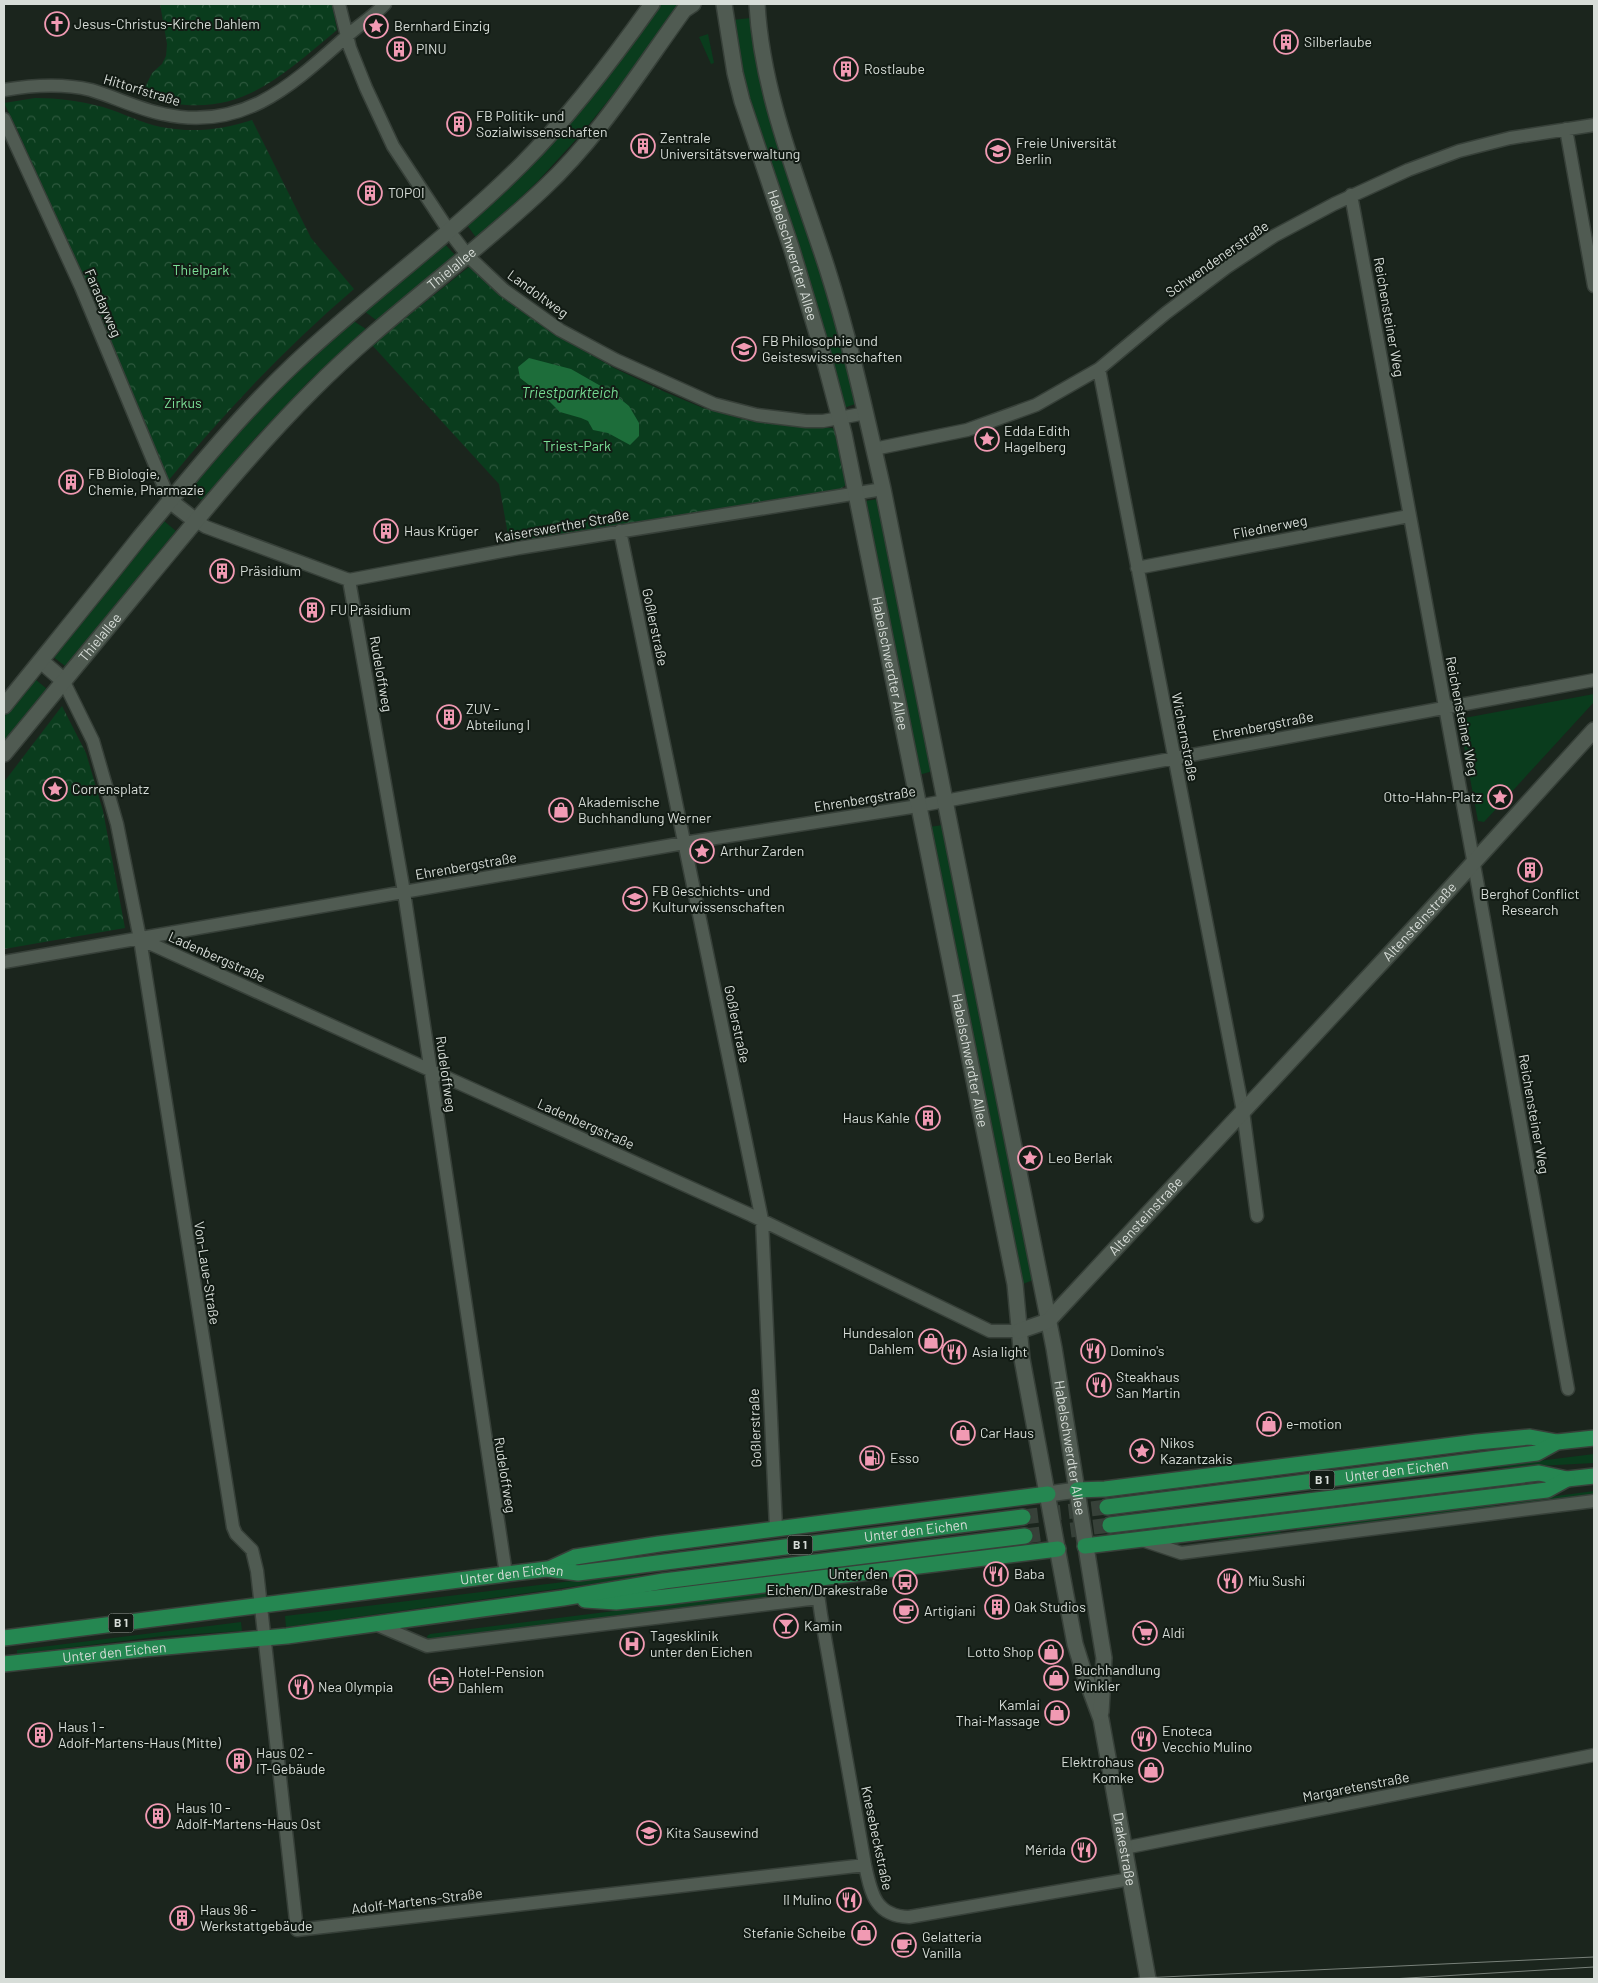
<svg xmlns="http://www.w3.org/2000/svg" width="1598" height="1983" viewBox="0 0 1598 1983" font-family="Barlow,sans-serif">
<defs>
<pattern id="forest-crowns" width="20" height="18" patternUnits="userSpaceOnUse" patternTransform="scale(1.25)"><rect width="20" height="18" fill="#0a3c1d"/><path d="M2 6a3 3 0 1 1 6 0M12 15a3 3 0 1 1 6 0" fill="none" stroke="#2d583d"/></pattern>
</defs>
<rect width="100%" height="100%" fill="#1b251d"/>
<path fill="#0a3c1d" d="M 660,4 L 681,4 L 620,86 L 582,133 L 538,181 L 477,239 L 467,225 C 502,193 536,162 568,126 C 601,87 628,44 660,4 Z
M 751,18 L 858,403 L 844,408 L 739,64 L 731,20 Z
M 708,34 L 714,63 L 711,64 L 699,37 Z
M 444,243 L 455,255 L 376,320 L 364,311 Z
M 352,320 L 366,329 L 309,381 L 255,438 L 203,501 L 190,490 L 241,430 L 298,370 Z
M 878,499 L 933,771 L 919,775 L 865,501 Z
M 164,521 L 176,531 L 65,666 L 52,656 Z
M 35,679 L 47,689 L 4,743 L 4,717 Z
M 1594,694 L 1594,702 L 1484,822 L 1478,821 L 1459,719 Z
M 943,825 L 1033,1280 L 1023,1284 L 929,827 Z
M 1594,1454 L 1594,1463 L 1498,1468 L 1497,1466 Z
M 1594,1491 L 1594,1496 L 1508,1506 L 1510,1502 Z
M 1495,1504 L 1496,1508 L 1297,1531 L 1297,1528 Z
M 1280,1529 L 1281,1534 L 1219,1543 L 1219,1540 L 1228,1539 L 1228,1535 Z
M 638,1573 L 641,1577 L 286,1627 L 285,1616 Z
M 807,1587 L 808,1590 L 801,1594 L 428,1641 L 427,1636 L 430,1634 Z
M 241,1622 L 242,1631 L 163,1636 L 17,1654 L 17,1650 Z"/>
<path fill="url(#forest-crowns)" d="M 160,4 L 332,4 L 337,30 C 271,85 232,124 141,96 L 152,73 L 162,64 L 166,56 L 167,44 Z
M 35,98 C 58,98 80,101 103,107 C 123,113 141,123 161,127 C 193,133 222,130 252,120 L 311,238 L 354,289 C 286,347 225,412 168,481 L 95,306 L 17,129 L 4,103 Z
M 470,266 L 560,337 L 614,368 L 665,392 L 703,408 L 742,419 L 782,425 L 832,428 L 836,430 L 847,484 L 839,490 L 510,546 L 499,484 L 372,345 Z
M 62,706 L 86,753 L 103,811 L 125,928 L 4,949 L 4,782 Z"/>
<path fill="#1d6d3a" d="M 529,358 L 571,369 L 613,393 L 629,406 L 639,423 L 639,436 L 630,445 L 608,433 L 593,430 L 588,421 L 581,418 L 560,412 L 546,398 L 520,378 L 518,367 Z"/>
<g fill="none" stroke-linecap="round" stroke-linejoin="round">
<path stroke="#374139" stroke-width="15" stroke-dasharray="15 8" stroke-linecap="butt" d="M 1023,1517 L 1107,1507
M 1025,1536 L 1110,1525"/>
<g stroke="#374039" stroke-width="15">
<path id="street" d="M 339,4 L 350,48 L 366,88 L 393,146 L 449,231 L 468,256 L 504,290 L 560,330 L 616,360 L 714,404 L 757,415 L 806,421 L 823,421 L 866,413
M 4,90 C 33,85 62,83 91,90 C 115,97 138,109 163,114 C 243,132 292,85 347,36 C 359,25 374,16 385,4
M 4,119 L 81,287 L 170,501
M 1566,129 L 1594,286
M 1351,195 L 1477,881 L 1568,1389
M 1099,369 L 1243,1111 L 1257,1216
M 874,449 L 967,430 L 1036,405 L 1099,369 L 1166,313 L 1227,267 L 1274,236 L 1334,204 L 1408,170 L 1459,151 L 1510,138 L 1594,125
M 196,521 L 206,527 L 349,580 L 519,548 L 883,489
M 620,531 L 762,1220 L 776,1528
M 1137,568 L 1409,516
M 349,580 L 404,892 L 506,1574
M 63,680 L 93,741 L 117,824 L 140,939 L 233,1527 L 236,1534 L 252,1550 L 257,1571 L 297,1930 L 865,1865
M 140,939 L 751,1215 L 990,1331 L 1019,1331
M 4,962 L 684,843 L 918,806 L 1594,680
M 1142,1540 L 1181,1553 L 1594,1501
M 816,1580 L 821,1615 L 865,1865 C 871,1893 875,1916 909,1917 L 1130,1879
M 375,1624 L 427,1646 L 818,1598
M 1124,1848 L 1594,1755"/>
</g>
<g stroke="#374039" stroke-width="18">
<g id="secondary">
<path id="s1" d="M 724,4 L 735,73 L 742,101 L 791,247 L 819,340 L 844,434 L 1015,1284 L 1022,1359 L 1075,1644 L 1085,1676 L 1101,1719 L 1148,1979"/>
<path id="s2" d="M 757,4 C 762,95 799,181 827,268 C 850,340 866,415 883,489 L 1054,1348 L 1101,1640 L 1104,1658 L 1101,1712"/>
<path d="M 170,501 L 196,521"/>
<path d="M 41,661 L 63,680"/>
<path d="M 4,706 C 49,650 95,594 140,537 C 189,478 238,417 294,364 C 367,295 450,236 522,164 C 570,116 613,59 652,4"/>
<path id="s3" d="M 4,754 C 51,696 99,639 146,581 C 200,516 253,450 313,390 C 384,318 469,259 543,189 C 599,137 639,72 684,10 L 693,4"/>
<path id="s4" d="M 1019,1331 L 1048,1321 L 1425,916 L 1594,730"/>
<path d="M 1048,1494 L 1077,1490"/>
</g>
</g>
<g stroke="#374039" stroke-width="18">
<g id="primary">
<path d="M 1077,1490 L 1105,1489 L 1477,1442 L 1530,1437 L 1557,1442"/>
<path id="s5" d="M 1107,1507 L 1537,1453 L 1557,1442 L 1594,1438"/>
<path d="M 1110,1525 L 1539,1473 L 1567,1479 L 1594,1476"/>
<path d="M 1085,1546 L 1547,1490 L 1567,1479"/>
<path d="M 549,1569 L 575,1557 L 659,1544 L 1048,1494"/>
<path d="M 585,1600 L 616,1602 L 665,1597 L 1058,1549"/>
<path id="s6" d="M 4,1638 L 506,1574 L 547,1569 L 578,1573 L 1023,1517"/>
<path id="s7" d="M 4,1664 L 144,1649 L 287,1636 L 563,1598 L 664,1581 L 1025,1536"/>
</g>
</g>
<use href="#street" stroke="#505b52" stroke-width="12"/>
<use href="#secondary" stroke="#505b52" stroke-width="15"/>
<use href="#primary" stroke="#258751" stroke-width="15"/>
<path stroke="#788079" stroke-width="1" d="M 1120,1979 L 1594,1957
M 1391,1979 L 1594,1967"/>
</g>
<defs>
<g id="church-ring" transform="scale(1.25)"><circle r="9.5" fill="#121b14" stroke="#f19ab3" stroke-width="1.5"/><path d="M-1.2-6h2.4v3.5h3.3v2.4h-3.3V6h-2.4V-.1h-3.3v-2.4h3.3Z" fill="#f19ab3"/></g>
<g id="sight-ring" transform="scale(1.25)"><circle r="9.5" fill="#121b14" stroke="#f19ab3" stroke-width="1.5"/><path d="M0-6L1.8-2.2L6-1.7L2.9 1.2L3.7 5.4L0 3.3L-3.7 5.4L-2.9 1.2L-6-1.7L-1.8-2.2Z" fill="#f19ab3"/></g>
<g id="building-ring" transform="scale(1.25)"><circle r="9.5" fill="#121b14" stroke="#f19ab3" stroke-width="1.5"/><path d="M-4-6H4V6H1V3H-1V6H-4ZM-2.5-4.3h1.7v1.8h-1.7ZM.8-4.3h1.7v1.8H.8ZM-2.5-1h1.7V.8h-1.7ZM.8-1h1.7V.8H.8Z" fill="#f19ab3"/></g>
<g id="university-ring" transform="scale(1.25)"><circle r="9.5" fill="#121b14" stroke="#f19ab3" stroke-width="1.5"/><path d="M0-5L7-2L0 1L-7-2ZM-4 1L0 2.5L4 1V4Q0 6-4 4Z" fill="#f19ab3"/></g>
<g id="shop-ring" transform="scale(1.25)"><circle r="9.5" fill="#121b14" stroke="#f19ab3" stroke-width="1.5"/><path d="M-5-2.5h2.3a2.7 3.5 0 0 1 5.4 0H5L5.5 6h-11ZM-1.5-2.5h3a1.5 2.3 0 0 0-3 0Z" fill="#f19ab3"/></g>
<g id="restaurant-ring" transform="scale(1.25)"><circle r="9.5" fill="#121b14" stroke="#f19ab3" stroke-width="1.5"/><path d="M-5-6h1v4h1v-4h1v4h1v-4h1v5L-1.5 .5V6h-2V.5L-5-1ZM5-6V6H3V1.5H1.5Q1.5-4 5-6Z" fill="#f19ab3"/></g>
<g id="fuel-ring" transform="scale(1.25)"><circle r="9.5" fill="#121b14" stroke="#f19ab3" stroke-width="1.5"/><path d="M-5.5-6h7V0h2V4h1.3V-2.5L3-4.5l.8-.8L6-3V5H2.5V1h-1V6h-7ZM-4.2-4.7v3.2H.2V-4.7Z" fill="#f19ab3"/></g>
<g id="bus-ring" transform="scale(1.25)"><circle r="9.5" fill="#121b14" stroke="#f19ab3" stroke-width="1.5"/><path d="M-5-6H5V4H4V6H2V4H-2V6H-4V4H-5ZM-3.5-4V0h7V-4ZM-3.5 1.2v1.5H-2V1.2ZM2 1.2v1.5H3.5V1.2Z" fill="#f19ab3"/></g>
<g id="cafe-ring" transform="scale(1.25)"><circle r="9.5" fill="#121b14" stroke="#f19ab3" stroke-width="1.5"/><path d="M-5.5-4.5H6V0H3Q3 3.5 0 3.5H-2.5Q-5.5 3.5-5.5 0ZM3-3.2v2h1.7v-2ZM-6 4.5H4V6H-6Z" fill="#f19ab3"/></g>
<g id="bar-ring" transform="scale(1.25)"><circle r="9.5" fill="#121b14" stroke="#f19ab3" stroke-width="1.5"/><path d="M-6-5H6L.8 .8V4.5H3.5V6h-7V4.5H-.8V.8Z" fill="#f19ab3"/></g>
<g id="supermarket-ring" transform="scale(1.25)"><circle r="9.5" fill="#121b14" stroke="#f19ab3" stroke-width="1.5"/><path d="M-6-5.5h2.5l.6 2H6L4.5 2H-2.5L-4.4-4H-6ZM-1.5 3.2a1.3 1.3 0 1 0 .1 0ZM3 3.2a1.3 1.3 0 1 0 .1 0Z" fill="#f19ab3"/></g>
<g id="hospital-ring" transform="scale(1.25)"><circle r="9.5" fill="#121b14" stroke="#f19ab3" stroke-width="1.5"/><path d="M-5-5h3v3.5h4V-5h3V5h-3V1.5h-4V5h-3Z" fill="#f19ab3"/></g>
<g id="hotel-ring" transform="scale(1.25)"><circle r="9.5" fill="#121b14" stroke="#f19ab3" stroke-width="1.5"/><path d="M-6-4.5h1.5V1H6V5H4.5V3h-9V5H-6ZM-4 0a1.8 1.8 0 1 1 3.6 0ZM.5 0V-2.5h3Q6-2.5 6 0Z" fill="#f19ab3"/></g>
<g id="school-ring" transform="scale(1.25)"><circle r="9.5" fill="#121b14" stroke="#f19ab3" stroke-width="1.5"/><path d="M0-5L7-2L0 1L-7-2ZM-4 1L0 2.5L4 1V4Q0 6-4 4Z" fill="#f19ab3"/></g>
</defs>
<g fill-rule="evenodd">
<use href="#church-ring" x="57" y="24"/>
<use href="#sight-ring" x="376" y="26"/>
<use href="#building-ring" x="1286" y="42"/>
<use href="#building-ring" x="399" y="49"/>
<use href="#building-ring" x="846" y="69"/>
<use href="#building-ring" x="459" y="124"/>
<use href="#building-ring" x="643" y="146"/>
<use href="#university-ring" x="998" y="151"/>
<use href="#building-ring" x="370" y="193"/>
<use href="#university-ring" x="744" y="349"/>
<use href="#sight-ring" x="987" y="439"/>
<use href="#building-ring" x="71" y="482"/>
<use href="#building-ring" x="386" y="531"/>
<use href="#building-ring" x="222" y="571"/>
<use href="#building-ring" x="312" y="610"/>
<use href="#building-ring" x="449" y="717"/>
<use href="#sight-ring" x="55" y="789"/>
<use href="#sight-ring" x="1500" y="797"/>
<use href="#shop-ring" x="561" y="810"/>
<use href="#sight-ring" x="702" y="851"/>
<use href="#building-ring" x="1530" y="870"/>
<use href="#university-ring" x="635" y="899"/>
<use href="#building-ring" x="928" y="1118"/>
<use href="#sight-ring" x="1030" y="1158"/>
<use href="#shop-ring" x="931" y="1341"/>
<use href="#restaurant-ring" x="1093" y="1351"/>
<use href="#restaurant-ring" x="954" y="1352"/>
<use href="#restaurant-ring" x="1099" y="1385"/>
<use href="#shop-ring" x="1269" y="1424"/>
<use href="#shop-ring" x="963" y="1433"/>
<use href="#sight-ring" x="1142" y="1451"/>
<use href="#fuel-ring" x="872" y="1458"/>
<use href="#restaurant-ring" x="996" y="1574"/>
<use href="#restaurant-ring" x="1230" y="1581"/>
<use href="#bus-ring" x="905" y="1582"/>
<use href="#building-ring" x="997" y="1607"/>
<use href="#cafe-ring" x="906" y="1611"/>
<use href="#bar-ring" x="786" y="1626"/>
<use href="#supermarket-ring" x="1145" y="1633"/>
<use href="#hospital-ring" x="632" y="1644"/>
<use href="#shop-ring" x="1051" y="1652"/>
<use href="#shop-ring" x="1056" y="1678"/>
<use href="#hotel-ring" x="441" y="1680"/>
<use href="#restaurant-ring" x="301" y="1687"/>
<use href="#shop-ring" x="1057" y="1713"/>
<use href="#building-ring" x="40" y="1735"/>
<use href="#restaurant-ring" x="1144" y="1739"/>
<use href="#building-ring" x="239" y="1761"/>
<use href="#shop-ring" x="1151" y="1770"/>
<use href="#building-ring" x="158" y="1816"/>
<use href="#school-ring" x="649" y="1833"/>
<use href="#restaurant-ring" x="1084" y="1850"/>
<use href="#restaurant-ring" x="849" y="1900"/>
<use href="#building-ring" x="182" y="1918"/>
<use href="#shop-ring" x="864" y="1933"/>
<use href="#cafe-ring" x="904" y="1945"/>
</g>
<g text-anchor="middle" stroke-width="4" stroke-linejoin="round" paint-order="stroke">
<g fill="#121b14" stroke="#9ca39d" stroke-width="1">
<rect x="1309.5" y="1470.5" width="25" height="19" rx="4"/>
<rect x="787.5" y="1535.5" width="25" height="19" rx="4"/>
<rect x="108.5" y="1613.5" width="25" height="19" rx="4"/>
</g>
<g font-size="12" font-weight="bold" fill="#d7ddd8">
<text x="1322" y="1484">B 1</text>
<text x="800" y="1549">B 1</text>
<text x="121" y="1627">B 1</text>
</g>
<g font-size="14" fill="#d7ddd8" stroke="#121b14" text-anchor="start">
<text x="74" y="29">Jesus-Christus-Kirche Dahlem</text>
<text x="394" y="31">Bernhard Einzig</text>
<text x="1304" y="47">Silberlaube</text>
<text x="416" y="54">PINU</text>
<text x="864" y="74">Rostlaube</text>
<text x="476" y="121">FB Politik- und<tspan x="476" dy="16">Sozialwissenschaften</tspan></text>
<text x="660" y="143">Zentrale<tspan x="660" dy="16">Universitätsverwaltung</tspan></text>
<text x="1016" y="148">Freie Universität<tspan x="1016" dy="16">Berlin</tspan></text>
<text x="388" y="198">TOPOI</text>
<text x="762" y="346">FB Philosophie und<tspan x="762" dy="16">Geisteswissenschaften</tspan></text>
<text x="1004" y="436">Edda Edith<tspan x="1004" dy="16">Hagelberg</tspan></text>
<text x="88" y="479">FB Biologie,<tspan x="88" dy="16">Chemie, Pharmazie</tspan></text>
<text x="404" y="536">Haus Krüger</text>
<text x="240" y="576">Präsidium</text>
<text x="330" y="615">FU Präsidium</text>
<text x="466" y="714">ZUV -<tspan x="466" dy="16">Abteilung I</tspan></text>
<text x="72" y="794">Corrensplatz</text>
<text x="1482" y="802" text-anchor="end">Otto-Hahn-Platz</text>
<text x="578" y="807">Akademische<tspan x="578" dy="16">Buchhandlung Werner</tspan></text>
<text x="720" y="856">Arthur Zarden</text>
<text x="652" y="896">FB Geschichts- und<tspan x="652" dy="16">Kulturwissenschaften</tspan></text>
<text x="1530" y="899" text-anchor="middle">Berghof Conflict<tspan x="1530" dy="16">Research</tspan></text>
<text x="910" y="1123" text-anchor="end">Haus Kahle</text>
<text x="1048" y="1163">Leo Berlak</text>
<text x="914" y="1338" text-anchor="end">Hundesalon<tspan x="914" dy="16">Dahlem</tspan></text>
<text x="1110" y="1356">Domino's</text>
<text x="972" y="1357">Asia light</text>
<text x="1116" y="1382">Steakhaus<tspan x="1116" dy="16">San Martin</tspan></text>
<text x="1286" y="1429">e-motion</text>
<text x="980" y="1438">Car Haus</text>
<text x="1160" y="1448">Nikos<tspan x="1160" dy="16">Kazantzakis</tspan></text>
<text x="890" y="1463">Esso</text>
<text x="888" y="1579" text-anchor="end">Unter den<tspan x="888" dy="16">Eichen/Drakestraße</tspan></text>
<text x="1014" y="1579">Baba</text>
<text x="1248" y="1586">Miu Sushi</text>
<text x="1014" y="1612">Oak Studios</text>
<text x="924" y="1616">Artigiani</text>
<text x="804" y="1631">Kamin</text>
<text x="1162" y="1638">Aldi</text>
<text x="650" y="1641">Tagesklinik<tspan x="650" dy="16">unter den Eichen</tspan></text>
<text x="1034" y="1657" text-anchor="end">Lotto Shop</text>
<text x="1074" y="1675">Buchhandlung<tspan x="1074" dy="16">Winkler</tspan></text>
<text x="458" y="1677">Hotel-Pension<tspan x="458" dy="16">Dahlem</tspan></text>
<text x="318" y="1692">Nea Olympia</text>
<text x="1040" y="1710" text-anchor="end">Kamlai<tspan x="1040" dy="16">Thai-Massage</tspan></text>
<text x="58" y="1732">Haus 1 -<tspan x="58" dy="16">Adolf-Martens-Haus (Mitte)</tspan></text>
<text x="1162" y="1736">Enoteca<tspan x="1162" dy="16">Vecchio Mulino</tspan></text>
<text x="256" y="1758">Haus 02 -<tspan x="256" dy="16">IT-Gebäude</tspan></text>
<text x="1134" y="1767" text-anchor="end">Elektrohaus<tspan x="1134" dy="16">Komke</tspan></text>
<text x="176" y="1813">Haus 10 -<tspan x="176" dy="16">Adolf-Martens-Haus Ost</tspan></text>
<text x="666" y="1838">Kita Sausewind</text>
<text x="1066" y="1855" text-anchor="end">Mérida</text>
<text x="832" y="1905" text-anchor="end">Il Mulino</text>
<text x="200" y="1915">Haus 96 -<tspan x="200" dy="16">Werkstattgebäude</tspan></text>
<text x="846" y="1938" text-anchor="end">Stefanie Scheibe</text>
<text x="922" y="1942">Gelatteria<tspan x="922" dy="16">Vanilla</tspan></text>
</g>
<g font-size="14" fill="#d7ddd8" stroke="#121b14">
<text transform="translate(142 90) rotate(17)" y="5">Hittorfstraße</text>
<text dy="5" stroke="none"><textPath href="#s1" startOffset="261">Habelschwerdter Allee</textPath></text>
<text transform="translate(1217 259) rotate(-35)" y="5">Schwendenerstraße</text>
<text dy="5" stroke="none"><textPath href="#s3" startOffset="662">Thielallee</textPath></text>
<text transform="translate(538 294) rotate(36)" y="5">Landoltweg</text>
<text transform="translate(103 303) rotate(67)" y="5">Faradayweg</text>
<text transform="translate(1389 317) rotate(80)" y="5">Reichensteiner Weg</text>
<text transform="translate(562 526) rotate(-10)" y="5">Kaiserswerther Straße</text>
<text transform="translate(1270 527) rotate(-11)" y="5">Fliednerweg</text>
<text transform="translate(655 627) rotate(78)" y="5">Goßlerstraße</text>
<text dy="5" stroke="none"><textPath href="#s3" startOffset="151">Thielallee</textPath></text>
<text dy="5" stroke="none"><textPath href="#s1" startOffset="681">Habelschwerdter Allee</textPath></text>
<text transform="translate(381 674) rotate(80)" y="5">Rudeloffweg</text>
<text transform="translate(1462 716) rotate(79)" y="5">Reichensteiner Weg</text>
<text transform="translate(1263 726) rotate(-11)" y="5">Ehrenbergstraße</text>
<text transform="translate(1185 737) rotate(79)" y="5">Wichernstraße</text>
<text transform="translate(865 799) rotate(-9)" y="5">Ehrenbergstraße</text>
<text transform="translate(466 866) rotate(-10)" y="5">Ehrenbergstraße</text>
<text dy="5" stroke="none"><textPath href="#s4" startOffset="576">Altensteinstraße</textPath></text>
<text transform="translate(217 957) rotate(24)" y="5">Ladenbergstraße</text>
<text transform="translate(737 1024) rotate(78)" y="5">Goßlerstraße</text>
<text dy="5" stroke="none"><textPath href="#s1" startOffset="1086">Habelschwerdter Allee</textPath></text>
<text transform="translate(446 1074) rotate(82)" y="5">Rudeloffweg</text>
<text transform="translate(1534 1114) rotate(80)" y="5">Reichensteiner Weg</text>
<text transform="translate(586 1124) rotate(24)" y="5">Ladenbergstraße</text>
<text dy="5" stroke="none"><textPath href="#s4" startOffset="174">Altensteinstraße</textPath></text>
<text transform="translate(207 1273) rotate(81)" y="5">Von-Laue-Straße</text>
<text transform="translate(755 1428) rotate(-92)" y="5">Goßlerstraße</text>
<text dy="5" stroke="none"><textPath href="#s2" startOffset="1479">Habelschwerdter Allee</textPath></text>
<text dy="5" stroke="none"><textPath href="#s5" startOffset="292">Unter den Eichen</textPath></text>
<text transform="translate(505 1475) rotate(81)" y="5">Rudeloffweg</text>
<text dy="5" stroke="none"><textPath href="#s6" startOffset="919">Unter den Eichen</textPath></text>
<text dy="5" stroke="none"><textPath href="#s6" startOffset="512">Unter den Eichen</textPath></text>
<text dy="5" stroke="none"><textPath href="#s7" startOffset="111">Unter den Eichen</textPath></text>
<text transform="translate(1356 1787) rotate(-11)" y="5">Margaretenstraße</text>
<text transform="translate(877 1838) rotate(78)" y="5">Knesebeckstraße</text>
<text dy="5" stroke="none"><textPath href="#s1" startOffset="1891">Drakestraße</textPath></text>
<text transform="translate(417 1901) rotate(-7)" y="5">Adolf-Martens-Straße</text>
</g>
<g font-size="14" fill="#7ce198" stroke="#121b14">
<text x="201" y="275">Thielpark</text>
<text x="183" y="408">Zirkus</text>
<text x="577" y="451">Triest-Park</text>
</g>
<g font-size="15" font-style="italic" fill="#75db92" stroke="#121b14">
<text x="570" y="398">Triestparkteich</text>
</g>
</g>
<rect width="1598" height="1983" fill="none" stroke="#d7ddd8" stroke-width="10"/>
</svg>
